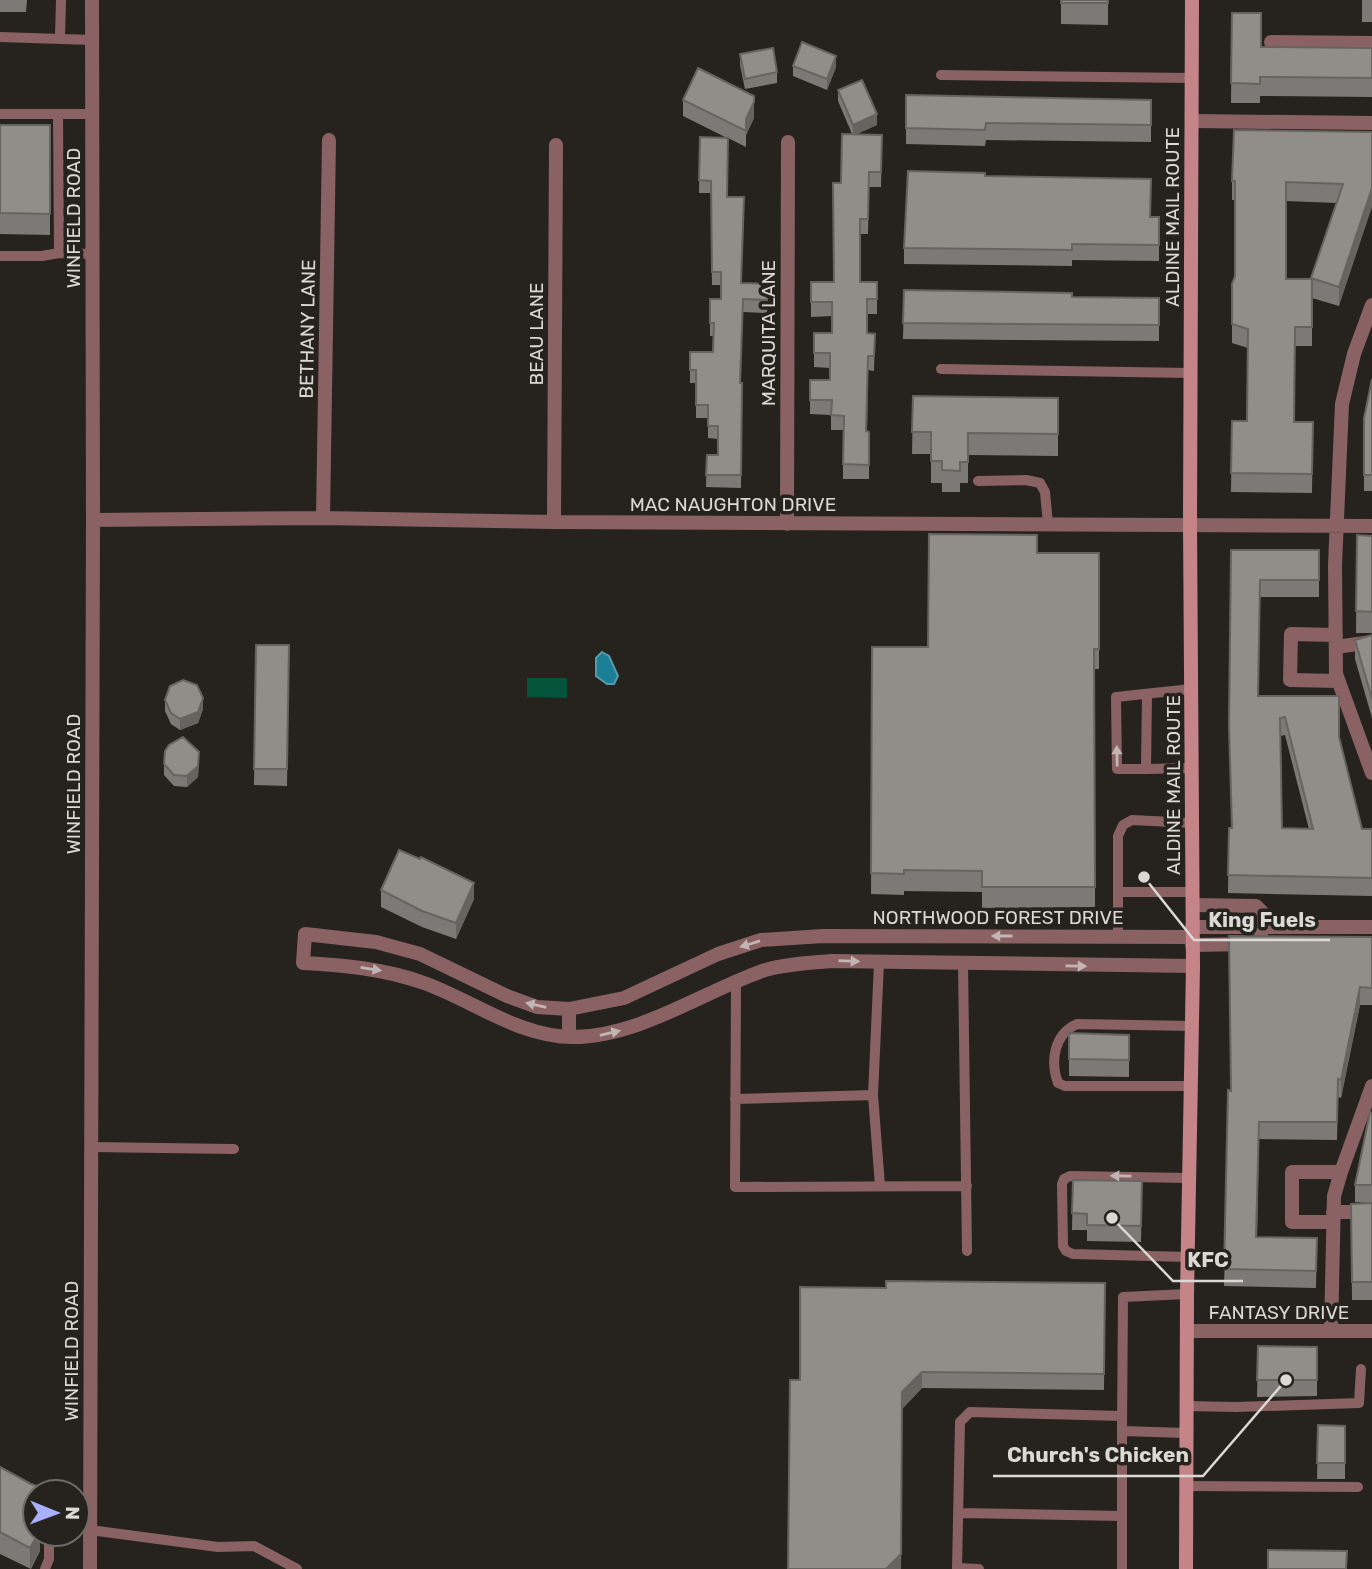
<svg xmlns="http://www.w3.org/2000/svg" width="1372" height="1569" viewBox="0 0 1372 1569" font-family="Rubik,sans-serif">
<rect width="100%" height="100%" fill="#26231f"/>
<path fill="#03543a" d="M 527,678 L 567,678 L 567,698 L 527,697 Z"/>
<path fill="#1b8097" stroke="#559baa" stroke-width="2" d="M 602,652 L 609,656 L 618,676 L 614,684 L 607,684 L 596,676 L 596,658 Z"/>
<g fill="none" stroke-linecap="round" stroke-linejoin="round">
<path stroke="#8a6264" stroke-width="10" d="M 0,37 L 92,40
M 60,37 L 61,0
M 941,75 L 1192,78
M 0,114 L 92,114
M 59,253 L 92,254
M 0,256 L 42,256 L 59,253 L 58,114
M 941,369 L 1191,373
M 978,481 L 1026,480 L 1040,483 L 1045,492 L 1048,524
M 1147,694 L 1146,769 L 1117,769 L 1116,697 L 1191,689
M 1146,769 L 1192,768
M 1118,892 L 1192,892
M 1118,937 L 1118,836 L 1123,825 L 1132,820 L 1192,823
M 879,963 L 873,1095 L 880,1186
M 963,964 L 967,1251
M 736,982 L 735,1187 L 967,1186
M 1191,1086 L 1065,1086 L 1058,1083 C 1050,1061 1054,1034 1077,1024 L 1192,1026
M 735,1099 L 873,1095
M 90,1147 L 234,1149
M 1188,1257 L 1073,1254 L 1066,1251 L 1063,1246 L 1062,1184 L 1064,1179 L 1070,1176 L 1189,1178
M 1186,1406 L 1236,1407 L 1359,1403 L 1361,1369
M 1186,1433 L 1122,1431 L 1123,1297 L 1187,1294
M 1186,1486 L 1358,1487
M 958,1513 L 1122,1516
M 90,1530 L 218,1547 L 254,1546 L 297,1569
M 957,1568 L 979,1569
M 45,1569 L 49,1559 L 49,1534
M 957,1569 L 960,1422 L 970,1412 L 1122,1416
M 1122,1569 L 1122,1431"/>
<path stroke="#8a6264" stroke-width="14" d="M 1271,42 L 1372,43
M 1192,121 L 1372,123
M 1372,305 L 1354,354 L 1342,404 L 1335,565 L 1336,674 L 1372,773
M 323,518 L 329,140
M 93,520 L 323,518 L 554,522 L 1372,526
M 554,522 L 556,145
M 787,524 L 788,142
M 1336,635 L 1291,634 L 1290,680 L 1339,681
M 1336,647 L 1372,642
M 1193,905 L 1256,906 L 1262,912 L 1261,935
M 1192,927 L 1372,927
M 1192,937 L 823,936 L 761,940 L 718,954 L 624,998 L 569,1009 L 537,1007 L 507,996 L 420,954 L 376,942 L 305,934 L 303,963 C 344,965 385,969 424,983 C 472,1000 519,1037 573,1037 C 638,1037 701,993 762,971 C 783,964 809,963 831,961 L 1193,966
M 1192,945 L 1247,944
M 569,1009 L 569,1037
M 1333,1212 L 1372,1212
M 1333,1222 L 1292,1222 L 1292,1172 L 1341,1172
M 1187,1331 L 1372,1331
M 1331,1331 L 1334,1196 L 1341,1172 L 1372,1086
M 90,1569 L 93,520 L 92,0"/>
<path stroke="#c58588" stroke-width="14" d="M 1186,1569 L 1187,1294 L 1193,966 L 1190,524 L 1192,0"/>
</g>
<path fill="#7d7976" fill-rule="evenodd" d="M 0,0 L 27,0 L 26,12 L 0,12 Z
M 1061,0 L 1108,0 L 1108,25 L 1061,24 Z
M 1362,0 L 1372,0 L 1372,22 L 1362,22 Z
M 1232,13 L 1261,47 L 1372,48 L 1372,97 L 1260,96 L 1260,103 L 1231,103 Z
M 740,54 L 777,72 L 777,83 L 745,89 L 740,65 Z
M 793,66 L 836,67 L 827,90 L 793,76 Z
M 838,90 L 877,125 L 856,134 L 882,135 L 881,187 L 869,187 L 868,234 L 860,234 L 860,282 L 877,282 L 877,314 L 867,314 L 867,333 L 875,334 L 874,371 L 868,370 L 867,431 L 869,432 L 869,479 L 843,479 L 843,430 L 831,430 L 831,415 L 810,414 L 810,380 L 830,380 L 830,368 L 814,367 L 814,333 L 832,333 L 832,316 L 811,317 L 811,282 L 834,282 L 841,183 L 852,134 L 838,101 Z
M 906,95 L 1151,100 L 1151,142 L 986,140 L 985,146 L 906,144 Z
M 683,100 L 754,118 L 746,135 L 746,147 L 728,138 L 727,197 L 744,210 L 741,283 L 768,284 L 767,313 L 743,312 L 740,383 L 742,383 L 741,488 L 706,487 L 707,455 L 718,455 L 718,439 L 708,438 L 708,418 L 696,418 L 696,383 L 690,383 L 690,352 L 713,352 L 714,336 L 710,336 L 710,299 L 721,299 L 721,285 L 712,285 L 711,193 L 699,193 L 700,137 L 727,138 L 683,116 Z
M 0,125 L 50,125 L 50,235 L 0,234 Z
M 1372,132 L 1339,306 L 1312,298 L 1312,346 L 1295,346 L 1294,422 L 1313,422 L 1312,493 L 1231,492 L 1232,421 L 1247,421 L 1248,348 L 1232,343 L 1232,284 L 1235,276 L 1235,200 L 1232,200 L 1232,181 ZM 1286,201 L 1337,203 L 1311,279 L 1286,279 Z
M 985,176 L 1150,217 L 1159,217 L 1159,261 L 1072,260 L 1072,266 L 904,264 L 904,248 Z
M 904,290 L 1072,297 L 1159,298 L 1159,341 L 903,339 Z
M 1372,379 L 1372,491 L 1364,491 L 1364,418 Z
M 913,396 L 1058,398 L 1058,456 L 968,455 L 968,483 L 960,483 L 960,492 L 942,492 L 942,483 L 931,483 L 931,454 L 912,454 Z
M 1357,535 L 1372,536 L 1372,633 L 1356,633 Z
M 1231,550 L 1319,550 L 1319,597 L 1260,597 L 1258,696 L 1339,738 L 1362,829 L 1372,829 L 1372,896 L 1228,893 L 1229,828 L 1231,828 ZM 1285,735 L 1309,829 L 1282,828 L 1280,736 Z
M 1037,553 L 1099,553 L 1099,669 L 1095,669 L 1095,907 L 982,908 L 982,892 L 904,891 L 904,895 L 871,894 L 872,647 L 928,647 Z
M 1372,635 L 1372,718 L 1355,659 L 1355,640 Z
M 256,645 L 289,645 L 287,786 L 254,785 Z
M 165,700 L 203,709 L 198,723 L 180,730 L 171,724 L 165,711 Z
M 199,763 L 198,777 L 187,787 L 174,786 L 164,775 L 164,764 Z
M 381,890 L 474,899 L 456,939 L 422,927 L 381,907 Z
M 1372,937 L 1372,1005 L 1360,1005 L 1341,1098 L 1338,1097 L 1337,1140 L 1259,1139 L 1257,1237 L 1317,1238 L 1316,1288 L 1224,1286 L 1230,1091 Z
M 1069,1033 L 1129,1035 L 1129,1077 L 1069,1076 Z
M 1372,1113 L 1372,1300 L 1352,1300 L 1351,1204 L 1369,1203 L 1355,1202 L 1355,1185 Z
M 1073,1180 L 1142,1181 L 1141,1242 L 1087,1241 L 1087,1230 L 1072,1230 Z
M 1105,1283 L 1104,1390 L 922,1388 L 902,1409 L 901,1569 L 788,1569 L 800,1380 L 886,1288 Z
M 1258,1346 L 1317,1347 L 1317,1396 L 1257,1397 Z
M 1318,1425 L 1345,1426 L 1345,1479 L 1317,1479 Z
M 0,1467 L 40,1534 L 40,1551 L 31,1569 L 0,1554 Z"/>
<path fill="#666360" d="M 836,56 L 836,67 L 827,90 L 827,79 Z
M 754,102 L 754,118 L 746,135 L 746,147 L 746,119 Z
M 877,114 L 877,125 L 853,136 L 853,125 Z
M 1372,188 L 1372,207 L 1339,306 L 1339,287 Z
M 203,698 L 203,709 L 198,723 L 180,730 L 180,719 Z
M 199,752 L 198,777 L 187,787 L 187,776 Z
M 474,883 L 474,899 L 456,939 L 456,923 Z
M 1360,987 L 1360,1005 L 1341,1098 L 1341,1080 Z
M 922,1372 L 922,1388 L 902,1409 L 901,1569 L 886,1569 L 902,1392 Z
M 38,1534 L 40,1534 L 40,1551 L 30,1569 L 30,1548 Z"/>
<path fill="#918d89" stroke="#666360" stroke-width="2" fill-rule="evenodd" d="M 1061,0 L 1108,0 L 1108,3 L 1061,3 Z
M 1232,13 L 1261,13 L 1261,47 L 1372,48 L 1372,78 L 1260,77 L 1260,84 L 1231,83 Z
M 802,42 L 836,56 L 827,79 L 793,66 Z
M 773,48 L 777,72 L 745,79 L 740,54 Z
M 698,68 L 754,96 L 754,102 L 746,119 L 746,131 L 683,100 Z
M 862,80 L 877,114 L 853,125 L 838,90 Z
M 906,95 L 1151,100 L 1151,125 L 986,123 L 985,130 L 906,128 Z
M 0,125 L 50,125 L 50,214 L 0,213 Z
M 1234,130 L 1372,132 L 1372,188 L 1339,287 L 1311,278 L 1343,184 L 1286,182 L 1286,279 L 1312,279 L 1312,327 L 1295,327 L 1294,422 L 1313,422 L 1312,474 L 1231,473 L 1232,421 L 1247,421 L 1248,329 L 1232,324 L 1232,284 L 1235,276 L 1235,181 L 1232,181 Z
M 842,134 L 882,135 L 881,172 L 869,172 L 868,219 L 860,219 L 860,282 L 877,282 L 877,299 L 867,299 L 867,333 L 875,334 L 874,356 L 868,356 L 866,431 L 869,432 L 869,465 L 843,464 L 844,416 L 831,415 L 832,400 L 810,400 L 810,380 L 830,380 L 830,353 L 814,353 L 814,333 L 832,333 L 832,302 L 811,302 L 811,282 L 834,282 L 833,183 L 841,183 Z
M 700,137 L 728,138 L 727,197 L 744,197 L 741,283 L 768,284 L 767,300 L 743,299 L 740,383 L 742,383 L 741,475 L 706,475 L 707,455 L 718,455 L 718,426 L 708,426 L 708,405 L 696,405 L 696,370 L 690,370 L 690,352 L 713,352 L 714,323 L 710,323 L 710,299 L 721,299 L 721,272 L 712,272 L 711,181 L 699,180 Z
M 908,171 L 985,173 L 985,176 L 1151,179 L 1150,217 L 1159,217 L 1159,245 L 1072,244 L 1072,250 L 904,248 Z
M 904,290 L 1072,293 L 1072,297 L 1159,298 L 1159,325 L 903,323 Z
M 1372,379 L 1372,475 L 1364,475 L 1364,418 Z
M 913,396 L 1058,398 L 1058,434 L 968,433 L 968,462 L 960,462 L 960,471 L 942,470 L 942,461 L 931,461 L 931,432 L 912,432 Z
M 929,534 L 1037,535 L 1037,553 L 1099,553 L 1099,649 L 1094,649 L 1095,887 L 982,887 L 982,871 L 904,870 L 904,874 L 871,873 L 872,647 L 928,647 Z
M 1357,535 L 1372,536 L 1372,612 L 1356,611 Z
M 1231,550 L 1319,550 L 1319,580 L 1260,580 L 1258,696 L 1339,696 L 1339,737 L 1362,829 L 1372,829 L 1372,878 L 1228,875 L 1229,828 L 1232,828 L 1229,725 ZM 1285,717 L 1313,829 L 1282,828 L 1280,718 Z
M 1372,635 L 1372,699 L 1355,640 Z
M 256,645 L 289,645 L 287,769 L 254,769 Z
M 183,680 L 197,685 L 203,698 L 198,712 L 180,719 L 171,713 L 165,700 L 170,686 Z
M 183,737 L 199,752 L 198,766 L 187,776 L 174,775 L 164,764 L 165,751 L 169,745 Z
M 399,850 L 420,859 L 421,857 L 474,883 L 456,923 L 422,911 L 381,890 Z
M 1229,936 L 1372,937 L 1372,988 L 1360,987 L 1341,1080 L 1338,1079 L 1337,1122 L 1259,1122 L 1256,1237 L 1317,1238 L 1316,1271 L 1224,1269 L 1228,1090 L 1231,1091 Z
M 1069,1033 L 1129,1035 L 1129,1060 L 1069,1059 Z
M 1370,1112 L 1372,1113 L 1372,1185 L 1355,1185 Z
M 1073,1180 L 1142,1181 L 1141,1226 L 1087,1225 L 1087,1214 L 1072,1213 Z
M 1372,1203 L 1372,1282 L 1352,1282 L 1351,1204 Z
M 886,1281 L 1105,1283 L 1104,1374 L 922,1372 L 902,1392 L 901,1554 L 886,1569 L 788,1569 L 790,1380 L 800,1380 L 800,1287 L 886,1288 Z
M 1258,1346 L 1317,1347 L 1317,1380 L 1257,1380 Z
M 1318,1425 L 1345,1426 L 1345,1463 L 1317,1463 Z
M 0,1467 L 31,1484 L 40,1487 L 40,1492 L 35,1492 L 35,1534 L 38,1534 L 30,1548 L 0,1532 Z
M 1268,1550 L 1347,1551 L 1346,1569 L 1268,1569 Z"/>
<defs><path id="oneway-solid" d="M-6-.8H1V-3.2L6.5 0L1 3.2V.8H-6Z" transform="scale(1.75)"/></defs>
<g fill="#c3b5b4">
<use href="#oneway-solid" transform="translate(1117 756) rotate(-91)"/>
<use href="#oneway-solid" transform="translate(1002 936) rotate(-180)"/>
<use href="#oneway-solid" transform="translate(750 944) rotate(163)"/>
<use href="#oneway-solid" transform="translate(849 961) rotate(2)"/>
<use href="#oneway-solid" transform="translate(1076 966) rotate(1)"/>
<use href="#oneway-solid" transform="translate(371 969) rotate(9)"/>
<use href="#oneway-solid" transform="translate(536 1005) rotate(-167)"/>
<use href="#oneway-solid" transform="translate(610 1033) rotate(-13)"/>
<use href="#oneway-solid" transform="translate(1121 1176) rotate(-179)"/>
</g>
<g text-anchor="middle" stroke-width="7" stroke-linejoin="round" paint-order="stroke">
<g font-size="19" fill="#dbd9d6" stroke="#26231f">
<text transform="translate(1172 217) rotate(-90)" y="7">ALDINE MAIL ROUTE</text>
<text transform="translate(73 218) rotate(-90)" y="7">WINFIELD ROAD</text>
<text transform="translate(307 329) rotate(-89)" y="7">BETHANY LANE</text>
<text transform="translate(768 333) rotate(-90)" y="7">MARQUITA LANE</text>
<text transform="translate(536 334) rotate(-90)" y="7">BEAU LANE</text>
<text x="733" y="511">MAC NAUGHTON DRIVE</text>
<text transform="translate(73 784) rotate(-90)" y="7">WINFIELD ROAD</text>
<text transform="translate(1173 785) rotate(-90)" y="7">ALDINE MAIL ROUTE</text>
<text x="998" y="924">NORTHWOOD FOREST DRIVE</text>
<text x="1279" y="1319">FANTASY DRIVE</text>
<text transform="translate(71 1351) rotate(-90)" y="7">WINFIELD ROAD</text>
</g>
</g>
<path fill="none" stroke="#dbd9d6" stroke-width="2.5" d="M1144 877L1194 940H1330M1112 1218L1173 1281H1243M1286 1380L1203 1476H993"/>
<g fill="#dbd9d6" stroke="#26231f" stroke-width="2.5">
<circle cx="1144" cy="877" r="7"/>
<circle cx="1112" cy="1218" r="7"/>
<circle cx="1286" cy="1380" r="7"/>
</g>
<g font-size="21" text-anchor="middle" font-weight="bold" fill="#dbd9d6" stroke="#26231f" stroke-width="7" stroke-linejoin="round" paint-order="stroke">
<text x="1262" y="927">King Fuels</text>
<text x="1208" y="1267">KFC</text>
<text x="1098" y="1462">Church's Chicken</text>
</g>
<g transform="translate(56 1513) rotate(91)"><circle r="33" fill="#26231f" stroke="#6e6c68" stroke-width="2"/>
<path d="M0-5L12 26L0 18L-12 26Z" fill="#a8b0fc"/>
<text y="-10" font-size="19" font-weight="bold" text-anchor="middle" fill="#dbd9d6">N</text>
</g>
</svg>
